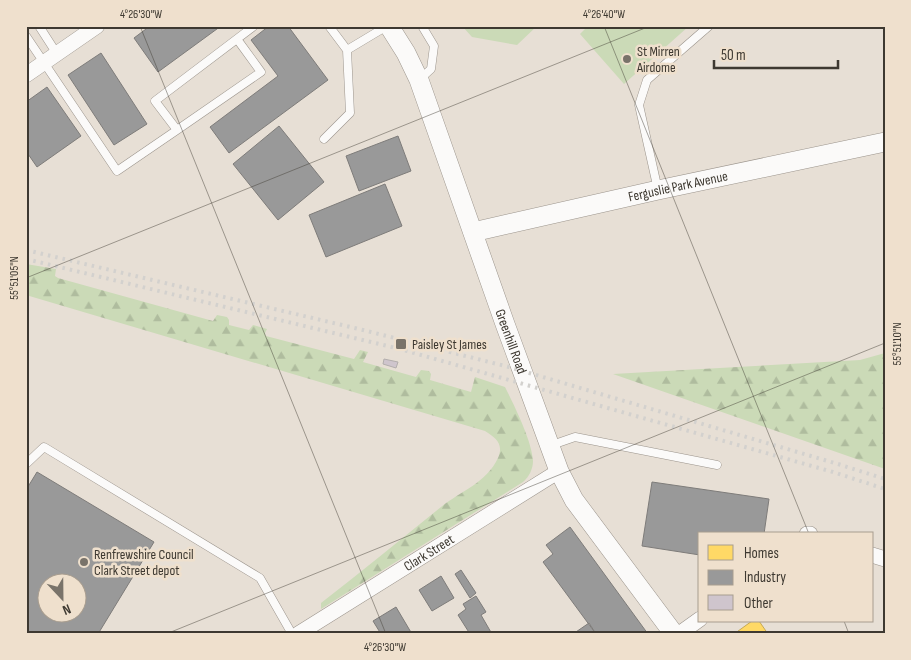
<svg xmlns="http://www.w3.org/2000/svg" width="911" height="660" viewBox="0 0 911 660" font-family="'Sofia Sans Condensed',sans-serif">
<defs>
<pattern id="forest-firs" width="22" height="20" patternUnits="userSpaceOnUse" patternTransform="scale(1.25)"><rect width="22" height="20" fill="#cbdab7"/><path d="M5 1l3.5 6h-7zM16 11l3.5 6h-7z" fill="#afbc9e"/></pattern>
</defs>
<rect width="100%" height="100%" fill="#e7dfd5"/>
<path fill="#cbdab7" d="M 462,26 L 537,26 L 517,45 L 472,37 Z
M 588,26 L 689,26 L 624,84 L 580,34 Z"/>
<path fill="url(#forest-firs)" d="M 26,264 L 56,269 L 55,276 L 58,278 L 213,321 L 217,315 L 227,317 L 229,320 L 229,325 L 249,330 L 253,325 L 267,329 L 265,333 L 266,336 L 354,359 L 360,350 L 368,352 L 363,362 L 416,377 L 421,370 L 429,371 L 431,374 L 430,380 L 471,392 L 475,377 L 505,387 C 514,405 532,441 533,461 C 533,469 529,477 523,482 L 321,609 L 321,603 C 361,572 401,539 441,507 C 461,491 486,483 498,458 C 504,444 496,438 485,431 L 26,295 Z
M 885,353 L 885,469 L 613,374 L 860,360 Z"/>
<path fill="#ffd966" stroke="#c5a956" d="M 752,621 L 759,621 L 768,634 L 734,634 Z"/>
<path fill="#999" stroke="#7e7c7a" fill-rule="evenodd" d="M 150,26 L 221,26 L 158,72 L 134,38 Z
M 269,26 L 288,26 L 328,80 L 229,153 L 210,127 L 278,76 L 251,40 Z
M 101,53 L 147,124 L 114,145 L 68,75 Z
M 47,87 L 81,136 L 37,167 L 26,151 L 26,102 Z
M 279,126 L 324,182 L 278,220 L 233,164 Z
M 398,136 L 411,171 L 359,191 L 346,156 Z
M 385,184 L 402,226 L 326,257 L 309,215 Z
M 37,472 L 154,542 L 98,634 L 26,634 L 26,490 ZM 48,582 L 78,582 L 78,612 L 48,612 Z
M 652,482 L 769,499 L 764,534 L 700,534 L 700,555 L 642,546 Z
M 570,527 L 648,634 L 596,634 L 543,562 L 553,554 L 546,545 Z
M 461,570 L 476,593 L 470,598 L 455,574 Z
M 441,576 L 454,598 L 432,611 L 419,590 Z
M 476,596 L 486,612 L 481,615 L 492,634 L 470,634 L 458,615 L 466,609 L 463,604 Z
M 396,607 L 412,634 L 381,634 L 373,621 Z
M 589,623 L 596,634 L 573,634 Z"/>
<path fill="#cfc5cd" stroke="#b3aead" d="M 384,359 L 398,362 L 396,368 L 383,364 Z"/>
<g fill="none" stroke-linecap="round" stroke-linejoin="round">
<g stroke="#9b948c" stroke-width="9">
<path id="service" d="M 39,26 L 57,54
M 329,26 L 347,50 L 387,26
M 26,36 L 117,171 L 177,130
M 237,39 L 261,72 L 177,130 L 155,101 L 254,26
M 419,80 L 431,69 L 434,46 L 422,26
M 324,139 L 350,113 L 347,50
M 658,190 L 639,105 L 647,80 L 709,26
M 549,446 L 575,437 L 717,465
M 26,464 L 44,447 L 260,578 L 292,634"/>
</g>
<g stroke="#9b948c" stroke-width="16">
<g id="minor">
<path d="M 26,75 L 97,26"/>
<path d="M 807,534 L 810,534"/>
<path d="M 872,555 L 885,559"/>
<path id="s1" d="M 298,634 L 559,471"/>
<path d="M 679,634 L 700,619"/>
</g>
</g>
<g stroke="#9b948c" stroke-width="20">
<g id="tertiary">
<path id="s2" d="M 389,26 L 406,53 L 419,80 L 505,324 L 559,471 L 574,500 L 674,634"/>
<path id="s3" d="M 473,232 L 658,190 L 885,142"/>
</g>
</g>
<use href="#service" stroke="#fbfaf9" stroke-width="8"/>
<use href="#minor" stroke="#fbfaf9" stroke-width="15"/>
<use href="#tertiary" stroke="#fbfaf9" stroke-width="19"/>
<path stroke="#d3d1ce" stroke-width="4" stroke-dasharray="2.5 5" stroke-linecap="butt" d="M 26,250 L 363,330 L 509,367 L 838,464 L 885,479
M 26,259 L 400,349 L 833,472 L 885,489"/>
</g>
<path fill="none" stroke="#3e3931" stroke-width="1" stroke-opacity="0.45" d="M 140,26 L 386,634M 604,26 L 809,534M 26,278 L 650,26M 844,621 L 849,634M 166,634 L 885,343"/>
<g fill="#79736a" stroke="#efe0cd" stroke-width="2">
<circle cx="627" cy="59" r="5"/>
<rect x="395" y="338" width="12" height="12" rx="2.5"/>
<circle cx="84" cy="562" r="5"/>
</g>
<g text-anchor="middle" stroke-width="5" stroke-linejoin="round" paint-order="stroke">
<g font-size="14" fill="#3e3931" stroke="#efe0cd" text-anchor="start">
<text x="637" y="56">St Mirren<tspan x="637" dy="16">Airdome</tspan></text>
<text x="412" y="349">Paisley St James</text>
<text x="94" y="559">Renfrewshire Council<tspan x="94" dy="16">Clark Street depot</tspan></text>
</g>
<g font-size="14" fill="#3e3931" stroke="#efe0cd">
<text dy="5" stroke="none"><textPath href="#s3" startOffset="210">Ferguslie Park Avenue</textPath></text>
<text dy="5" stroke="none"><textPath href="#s2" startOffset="339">Greenhill Road</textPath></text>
<text dy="5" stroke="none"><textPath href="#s1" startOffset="154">Clark Street</textPath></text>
</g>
</g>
<rect width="911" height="660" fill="none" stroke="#efe0cd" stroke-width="55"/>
<rect x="698" y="532" width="175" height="90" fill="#efe0cd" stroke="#a89d8f"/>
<rect x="708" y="545" width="25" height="15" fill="#ffd966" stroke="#a89d8f"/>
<text x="744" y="558" font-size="15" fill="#3e3931">Homes</text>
<rect x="708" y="570" width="25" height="15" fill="#999999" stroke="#a89d8f"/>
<text x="744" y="582" font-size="15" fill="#3e3931">Industry</text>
<rect x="708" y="595" width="25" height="15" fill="#cfc5cd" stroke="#a89d8f"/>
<text x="744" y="608" font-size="15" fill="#3e3931">Other</text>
<g transform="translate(62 598) rotate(158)"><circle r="24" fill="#efe0cd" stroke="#a89d8f"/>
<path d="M0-4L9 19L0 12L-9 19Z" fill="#79736a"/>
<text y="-8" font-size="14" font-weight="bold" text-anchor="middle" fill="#3e3931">N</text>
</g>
<path d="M714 60v8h124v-8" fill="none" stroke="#3e3931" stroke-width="2.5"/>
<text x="721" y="60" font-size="15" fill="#3e3931" stroke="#efe0cd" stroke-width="4" paint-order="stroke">50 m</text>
<rect x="28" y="28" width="856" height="604" fill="none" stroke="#3e3931" stroke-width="2"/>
<g font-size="12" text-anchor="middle" fill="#3e3931">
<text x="141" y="18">4°26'30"W</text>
<text x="604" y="18">4°26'40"W</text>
<text transform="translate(14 278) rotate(-90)" y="4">55°51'05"N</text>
<text transform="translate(897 344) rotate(-90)" y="4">55°51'10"N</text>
<text x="385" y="651">4°26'30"W</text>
</g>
</svg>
